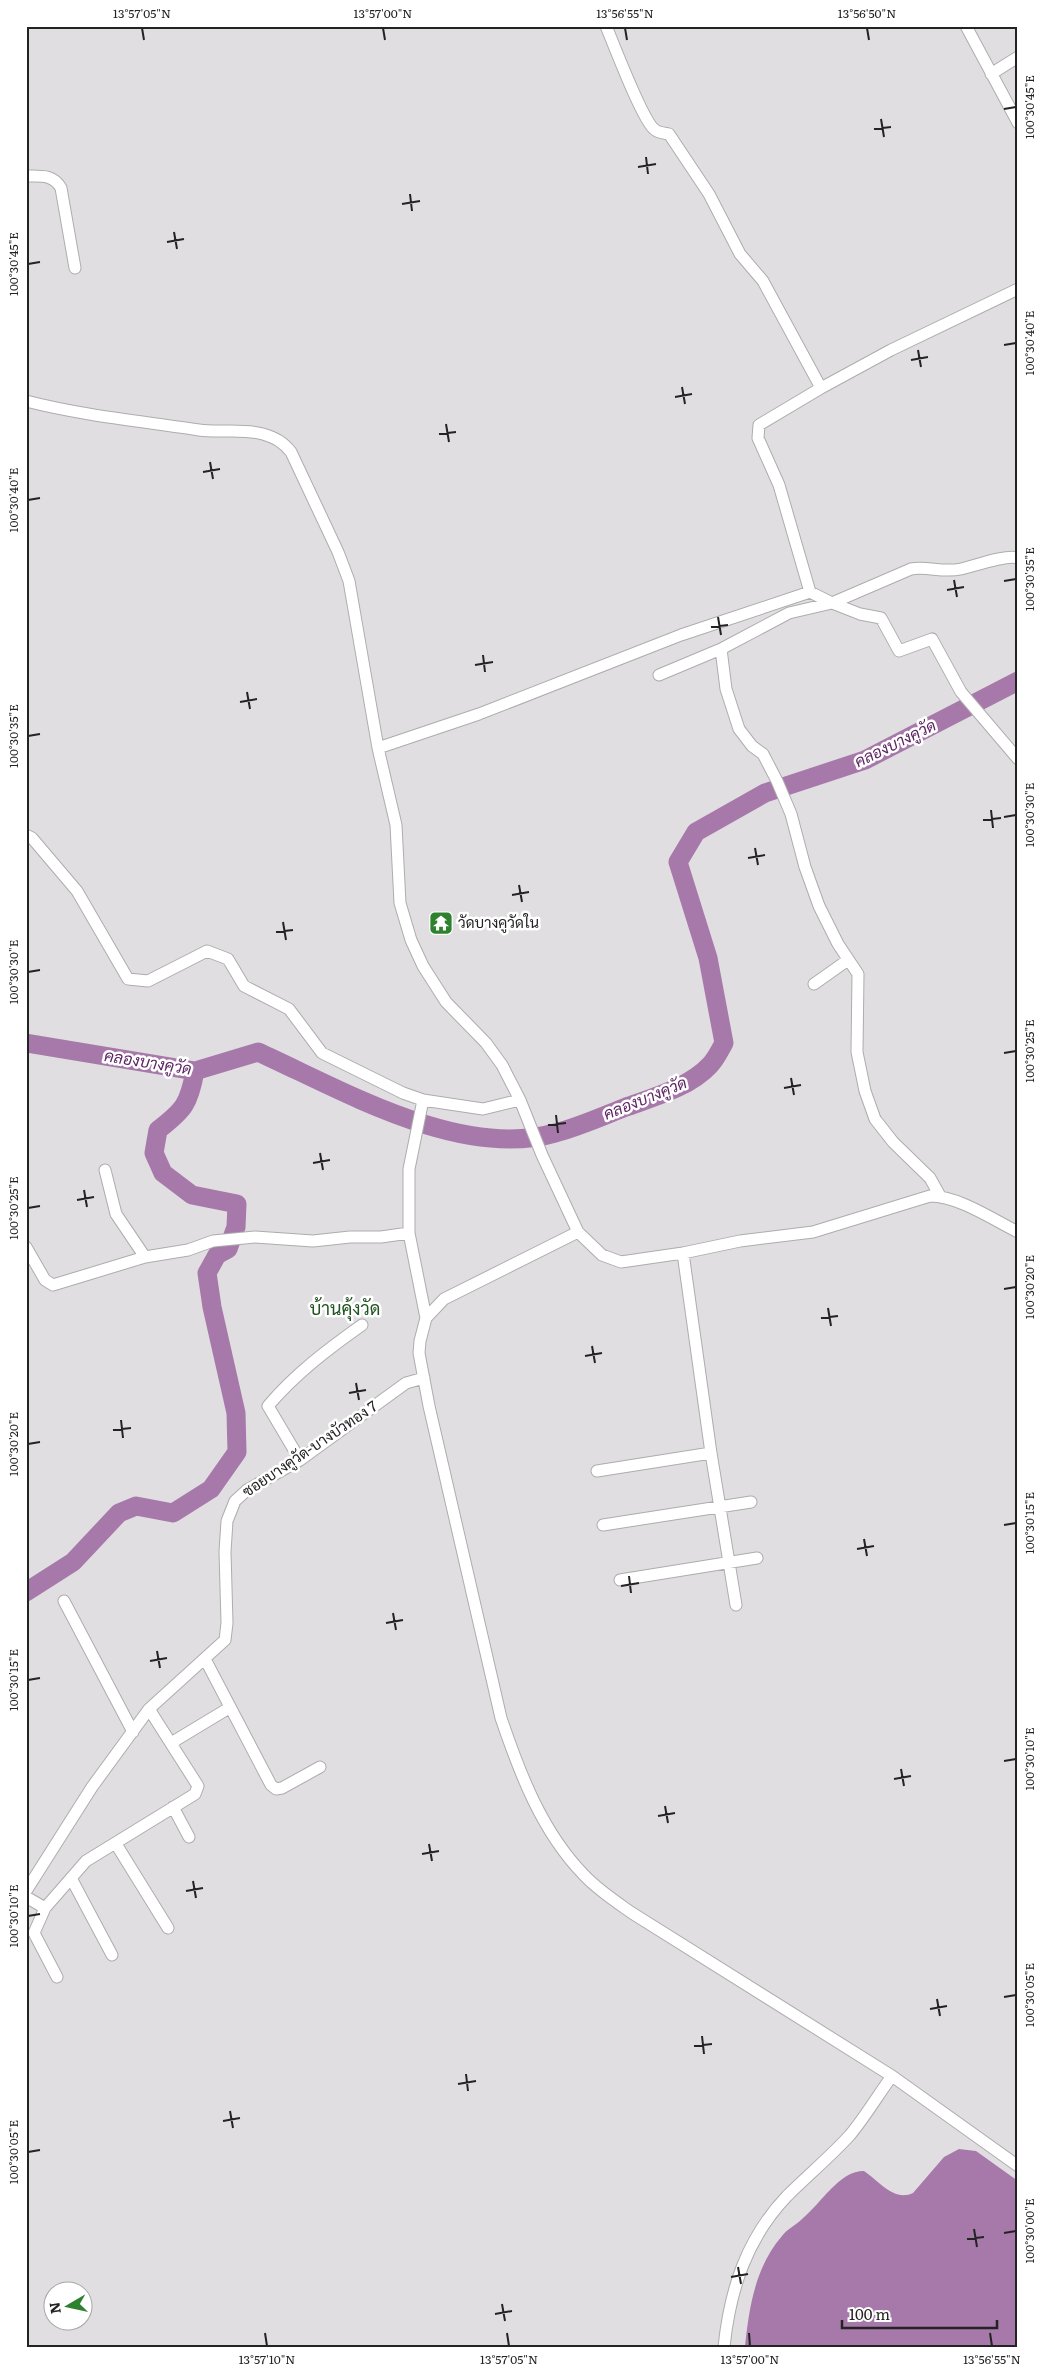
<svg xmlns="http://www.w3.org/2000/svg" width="1044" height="2373" viewBox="0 0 1044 2373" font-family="Literata,Sarabun,serif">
<rect width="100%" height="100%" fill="#e1dee1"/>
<path fill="#a779ab" d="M 959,2149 L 976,2151 L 1018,2181 L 1018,2347 L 745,2347 C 749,2308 755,2267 782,2236 C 787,2229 796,2225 802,2219 C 808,2214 813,2208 818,2203 C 829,2191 846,2170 864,2171 C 879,2181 894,2202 913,2193 L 944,2157 Z"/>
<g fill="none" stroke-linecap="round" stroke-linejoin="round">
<path stroke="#a779ab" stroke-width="19" d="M 26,1043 L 195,1071 L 258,1052 C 342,1090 461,1160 555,1133 C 579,1127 603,1116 626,1107 C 654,1097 690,1087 710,1065 C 716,1059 720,1050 724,1043 L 708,958 L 678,862 L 696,832 L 765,793 L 865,760 L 1018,681
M 26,1592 L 73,1562 L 119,1513 L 136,1506 L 173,1513 L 211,1489 L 237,1452 L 236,1413 L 212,1307 L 207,1273 L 217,1255 L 228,1249 L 236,1227 L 237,1204 L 192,1195 L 163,1173 L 154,1153 L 158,1130 C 184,1110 189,1104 195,1071"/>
<g stroke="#aeacae" stroke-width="13">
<path id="street" d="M 606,26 C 614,45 642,119 654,129 C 658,133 664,133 669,134 L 709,194 L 740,254 L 763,281 L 821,388
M 966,26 L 1018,123
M 991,74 L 1018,57
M 26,176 C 40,176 53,174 61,188 L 75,268
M 26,401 C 85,416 140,421 199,430 C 220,433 242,428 263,434 C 276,438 283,442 291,452 L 338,552 L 349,581 L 378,748 L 396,825 L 400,903 L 411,940 L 423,966 L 446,1002 L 486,1043 L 502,1065 L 520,1100 L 542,1155 L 578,1232 L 602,1255 L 621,1262 L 683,1253 L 740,1241 L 813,1232 L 930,1196 C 958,1196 992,1219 1018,1232
M 810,592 L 779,485 L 758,438 L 759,425 L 821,388 L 891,350 L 1018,289
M 721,649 L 726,689 L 739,729 L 752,746 L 763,754 L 777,781 L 791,814 L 805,867 L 819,906 L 838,944 L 858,974 L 857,1052 L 865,1091 L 875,1119 L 893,1142 L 930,1178 L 940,1196
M 659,675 L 721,649 L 789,613 L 832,603 L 860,614 L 881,618 L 899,651 L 932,639 L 961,692 L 1018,759
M 378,748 L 479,714 L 681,635 L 810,592 L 832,603 L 911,569 C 927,566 943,573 961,569 C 974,566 1007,554 1018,558
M 26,835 L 32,838 L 77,891 L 128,979 L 148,981 L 207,951 L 228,959 L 244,986 L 289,1009 L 322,1053 L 403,1093 L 423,1100 L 483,1109 L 520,1100
M 814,984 L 848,960
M 423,1100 L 409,1169 L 409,1233 L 426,1318
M 105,1170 L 116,1214 L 145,1257
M 578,1232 L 444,1299 L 426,1318 L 420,1341 L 419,1353 L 429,1406 L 501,1718 C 520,1774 542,1832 584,1875 C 598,1890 615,1901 632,1913 L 892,2076 L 1018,2166
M 26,1247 L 45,1280 L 53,1285 L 145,1257 L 188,1250 L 213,1241 L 255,1237 L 313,1241 L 350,1237 L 381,1237 L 409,1233
M 683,1253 L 711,1453 L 736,1605
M 300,1460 L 268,1406 C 295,1374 328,1349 362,1325
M 597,1471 L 711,1453
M 603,1525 L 751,1502
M 620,1580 L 757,1558
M 64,1601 L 133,1732
M 205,1659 L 271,1785 L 276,1789 L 282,1788 L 320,1767
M 171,1743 L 229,1708
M 173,1807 L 189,1837
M 116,1844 L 168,1928
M 71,1878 L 112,1955
M 26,1891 L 92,1787 L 149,1709 L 225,1640 L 227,1623 L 225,1552 L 227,1521 L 235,1501 L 247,1490 L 300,1460 L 406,1383 L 424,1378
M 26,1897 L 45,1908
M 57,1977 L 34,1933 L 45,1908 L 86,1861 L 195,1794 L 198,1786 L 149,1709
M 724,2347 C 730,2289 747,2238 787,2196 C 808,2175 830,2157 850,2135 C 865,2117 878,2095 892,2076"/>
</g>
<use href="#street" stroke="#fff" stroke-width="11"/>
</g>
<path fill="none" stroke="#242324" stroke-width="2" d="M 142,28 L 144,40M 383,28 L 385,40M 625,28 L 627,40M 867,28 L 869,40M 1004,109 L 1016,107M 881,119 L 884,137M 874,129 L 891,127M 646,157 L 648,174M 638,167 L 656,164M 410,194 L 412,211M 402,204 L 420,201M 174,232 L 177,249M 167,242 L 184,239M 28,264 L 40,262M 1004,345 L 1016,343M 918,350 L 921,367M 911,360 L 928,357M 682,387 L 685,404M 675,397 L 692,394M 446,424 L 449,442M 439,434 L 456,432M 210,462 L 213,479M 203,472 L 220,469M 28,500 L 40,498M 954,580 L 957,597M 1004,581 L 1016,579M 947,590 L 964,587M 718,617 L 721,635M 711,627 L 728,625M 483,655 L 485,672M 475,665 L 493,662M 247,692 L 250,709M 240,702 L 257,699M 28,736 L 40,734M 991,810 L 993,828M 1004,817 L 1016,815M 983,820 L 1001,818M 755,848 L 758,865M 748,858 L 765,855M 519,885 L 522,902M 512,895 L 529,892M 283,922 L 286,940M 276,932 L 293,930M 28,972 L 40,970M 1004,1053 L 1016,1051M 791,1078 L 794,1095M 784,1088 L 801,1085M 556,1115 L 558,1133M 548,1125 L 566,1123M 320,1153 L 323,1170M 313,1163 L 330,1160M 84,1190 L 87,1207M 77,1200 L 94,1197M 28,1208 L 40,1206M 1004,1289 L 1016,1287M 828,1308 L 831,1326M 821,1318 L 838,1316M 592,1346 L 595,1363M 585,1356 L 602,1353M 356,1383 L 359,1400M 349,1393 L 366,1390M 121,1420 L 123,1438M 113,1430 L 131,1428M 28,1444 L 40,1442M 1004,1525 L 1016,1523M 864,1539 L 867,1556M 857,1549 L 874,1546M 629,1576 L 631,1593M 621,1586 L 639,1583M 393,1613 L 396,1630M 386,1623 L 403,1620M 157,1651 L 160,1668M 150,1661 L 167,1658M 28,1680 L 40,1678M 1004,1761 L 1016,1759M 901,1769 L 904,1786M 894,1779 L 911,1776M 665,1806 L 668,1823M 658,1816 L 675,1813M 429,1844 L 432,1861M 422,1854 L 439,1851M 193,1881 L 196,1898M 186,1891 L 203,1888M 28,1916 L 40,1914M 1004,1997 L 1016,1995M 937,1999 L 940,2016M 930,2009 L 947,2006M 702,2036 L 704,2054M 694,2046 L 712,2044M 466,2074 L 468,2091M 458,2084 L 476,2081M 230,2111 L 233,2128M 223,2121 L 240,2118M 28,2152 L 40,2150M 974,2229 L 977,2247M 1004,2233 L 1016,2231M 967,2239 L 984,2237M 738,2267 L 741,2284M 731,2277 L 748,2274M 502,2304 L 505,2321M 495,2314 L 512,2311M 265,2333 L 267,2346M 507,2333 L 509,2346M 749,2333 L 750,2346M 990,2333 L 992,2346"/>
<defs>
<g id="temple-square" transform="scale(1.25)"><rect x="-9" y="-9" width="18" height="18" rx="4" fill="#2e822f" stroke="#fff"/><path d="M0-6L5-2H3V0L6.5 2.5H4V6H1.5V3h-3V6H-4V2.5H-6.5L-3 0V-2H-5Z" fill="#fff"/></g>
</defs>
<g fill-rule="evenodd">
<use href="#temple-square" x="441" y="923"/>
</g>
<g text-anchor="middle" stroke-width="5" stroke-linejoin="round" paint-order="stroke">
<g font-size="15" fill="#242324" stroke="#fff" text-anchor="start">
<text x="458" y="928">วัดบางคูวัดใน</text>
</g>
<g font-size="15" fill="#242324" stroke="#fff">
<text transform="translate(310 1449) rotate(-34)" y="5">ซอยบางคูวัด-บางบัวทอง 7</text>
</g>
<g font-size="16" font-style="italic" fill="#5d2564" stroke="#fff">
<text transform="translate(895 743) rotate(-26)" y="6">คลองบางคูวัด</text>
<text transform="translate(148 1062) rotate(9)" y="6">คลองบางคูวัด</text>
<text transform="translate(645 1098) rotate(-22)" y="6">คลองบางคูวัด</text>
</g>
<g font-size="18" fill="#1f531f" stroke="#fff">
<text x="345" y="1315">บ้านคุ้งวัด</text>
</g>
</g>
<rect width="1044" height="2373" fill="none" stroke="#ffffff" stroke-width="55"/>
<g transform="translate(68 2306) rotate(261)"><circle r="24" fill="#ffffff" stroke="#a7a7a7"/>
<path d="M0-4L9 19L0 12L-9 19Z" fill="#2e822f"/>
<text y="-8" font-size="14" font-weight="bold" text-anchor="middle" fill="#242324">N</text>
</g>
<path d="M842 2320v8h155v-8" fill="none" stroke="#242324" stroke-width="2.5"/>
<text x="849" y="2320" font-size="15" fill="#242324" stroke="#ffffff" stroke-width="4" paint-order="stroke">100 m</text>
<rect x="28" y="28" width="988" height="2318" fill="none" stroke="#242324" stroke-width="2"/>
<g font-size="12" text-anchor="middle" fill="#242324">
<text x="142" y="18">13°57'05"N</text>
<text x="383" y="18">13°57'00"N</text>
<text x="625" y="18">13°56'55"N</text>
<text x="867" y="18">13°56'50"N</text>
<text transform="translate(1030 107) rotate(-90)" y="4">100°30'45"E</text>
<text transform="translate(14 264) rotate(-90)" y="4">100°30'45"E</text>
<text transform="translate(1030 343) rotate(-90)" y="4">100°30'40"E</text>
<text transform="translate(14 500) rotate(-90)" y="4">100°30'40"E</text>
<text transform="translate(1030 579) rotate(-90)" y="4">100°30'35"E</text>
<text transform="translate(14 736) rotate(-90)" y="4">100°30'35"E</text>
<text transform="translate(1030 815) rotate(-90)" y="4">100°30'30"E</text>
<text transform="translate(14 972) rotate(-90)" y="4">100°30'30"E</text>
<text transform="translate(1030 1051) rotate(-90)" y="4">100°30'25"E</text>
<text transform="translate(14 1208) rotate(-90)" y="4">100°30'25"E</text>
<text transform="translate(1030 1287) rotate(-90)" y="4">100°30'20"E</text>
<text transform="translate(14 1444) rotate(-90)" y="4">100°30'20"E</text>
<text transform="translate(1030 1523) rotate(-90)" y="4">100°30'15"E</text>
<text transform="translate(14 1680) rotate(-90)" y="4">100°30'15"E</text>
<text transform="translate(1030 1759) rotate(-90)" y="4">100°30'10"E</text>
<text transform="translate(14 1916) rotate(-90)" y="4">100°30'10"E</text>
<text transform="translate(1030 1995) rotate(-90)" y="4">100°30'05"E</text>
<text transform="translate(14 2152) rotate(-90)" y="4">100°30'05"E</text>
<text transform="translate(1030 2231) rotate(-90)" y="4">100°30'00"E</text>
<text x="267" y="2364">13°57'10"N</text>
<text x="509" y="2364">13°57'05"N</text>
<text x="750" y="2364">13°57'00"N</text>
<text x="992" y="2364">13°56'55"N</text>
</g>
</svg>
